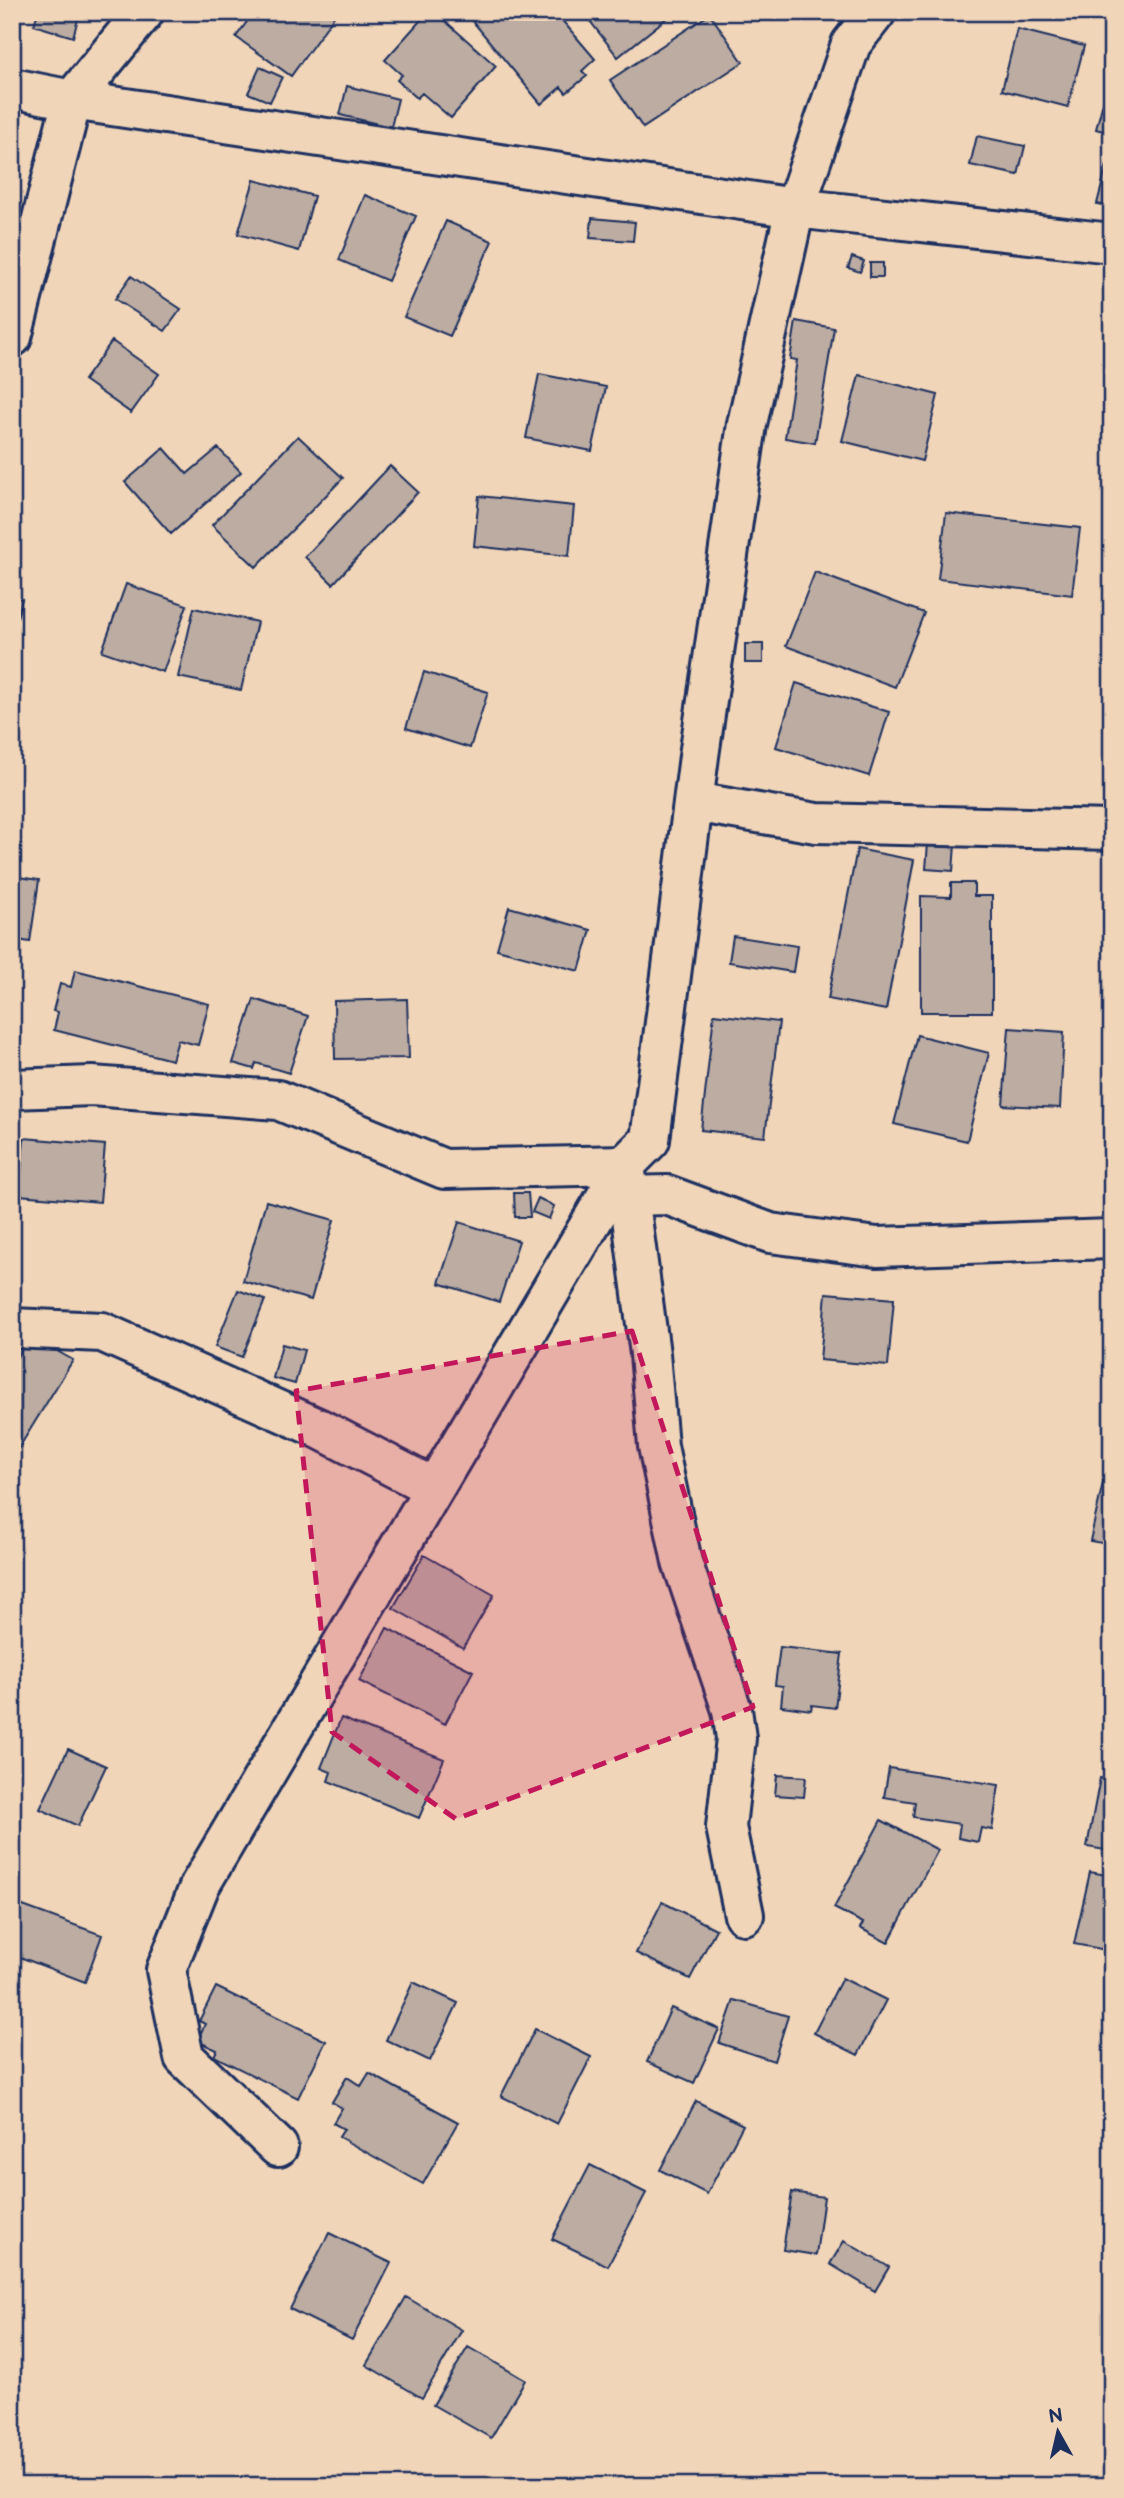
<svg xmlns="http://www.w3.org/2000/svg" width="1124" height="2498" viewBox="0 0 1124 2498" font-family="'Balsamiq Sans',sans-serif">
<rect width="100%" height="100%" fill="#f1d5b8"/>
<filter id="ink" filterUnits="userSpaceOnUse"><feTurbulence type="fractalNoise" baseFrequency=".0143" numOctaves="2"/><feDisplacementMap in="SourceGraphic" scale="14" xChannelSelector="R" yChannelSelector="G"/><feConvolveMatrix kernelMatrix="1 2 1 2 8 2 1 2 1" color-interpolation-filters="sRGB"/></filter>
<g filter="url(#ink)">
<path fill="#bcaca2" stroke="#1b2f5e" stroke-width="2" d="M 38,12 L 80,12 L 73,37 L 34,25 Z
M 254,12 L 331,12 L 335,15 L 291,76 L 236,37 Z
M 428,12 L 435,12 L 496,66 L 451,118 L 422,93 L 417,98 L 397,80 L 402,75 L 385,60 Z
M 465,12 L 555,12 L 595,59 L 582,71 L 587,76 L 566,93 L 561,87 L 541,104 Z
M 583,12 L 664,12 L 668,17 L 618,57 Z
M 710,14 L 743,62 L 643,128 L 610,80 Z
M 1017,29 L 1084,46 L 1068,107 L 1002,90 Z
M 260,67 L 282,77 L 270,102 L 248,93 Z
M 1112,68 L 1112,143 L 1108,142 L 1110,133 L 1096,129 Z
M 347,86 L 398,99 L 391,127 L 340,115 Z
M 977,136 L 1025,146 L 1018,175 L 970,165 Z
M 1109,157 L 1112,158 L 1112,207 L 1097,204 Z
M 12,166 L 20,168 L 14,192 L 12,191 Z
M 254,180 L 314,196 L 299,251 L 238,234 Z
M 365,195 L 416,216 L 388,281 L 339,260 Z
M 592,218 L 635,222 L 633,241 L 590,238 Z
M 446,221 L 492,241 L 450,336 L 404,317 Z
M 852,257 L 864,261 L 860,272 L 848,268 Z
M 870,263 L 883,263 L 883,277 L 870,277 Z
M 131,276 L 181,309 L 165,331 L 115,299 Z
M 796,321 L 834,328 L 815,443 L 785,438 L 797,360 L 790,359 Z
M 112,341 L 159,374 L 131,413 L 84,380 Z
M 539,374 L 606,387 L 592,451 L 526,438 Z
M 859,375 L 938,395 L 922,461 L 842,441 Z
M 298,436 L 343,478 L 256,567 L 212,525 Z
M 164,448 L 187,474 L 218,448 L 241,472 L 171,534 L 125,482 Z
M 390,466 L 418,492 L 333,584 L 305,557 Z
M 479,496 L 574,506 L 569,556 L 474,546 Z
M 946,513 L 1080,528 L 1072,595 L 938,579 Z
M 815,572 L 924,613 L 895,687 L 786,646 Z
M 126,584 L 187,605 L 163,672 L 102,651 Z
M 12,597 L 22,599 L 14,630 L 12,629 Z
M 194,608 L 257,622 L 241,690 L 178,677 Z
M 745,644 L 763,644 L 763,663 L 745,663 Z
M 424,672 L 488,692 L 470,748 L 406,728 Z
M 796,683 L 889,712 L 869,776 L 776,747 Z
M 928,843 L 955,845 L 953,871 L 926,869 Z
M 857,849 L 914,860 L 886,1010 L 828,999 Z
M 12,876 L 39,880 L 30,942 L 12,939 Z
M 951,883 L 974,883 L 974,896 L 992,896 L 992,1012 L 921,1012 L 921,896 L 951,897 Z
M 509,907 L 591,930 L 579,971 L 497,949 Z
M 733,936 L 797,946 L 793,972 L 729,962 Z
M 75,970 L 209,1004 L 198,1045 L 178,1040 L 172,1060 L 54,1030 L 58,1012 L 53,1011 L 60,984 L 71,987 Z
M 254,999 L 308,1016 L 289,1073 L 256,1063 L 254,1069 L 233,1063 Z
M 407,999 L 409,1058 L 335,1059 L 334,1001 Z
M 714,1014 L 779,1022 L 765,1137 L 701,1130 Z
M 1009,1028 L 1064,1032 L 1060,1108 L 1003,1105 Z
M 917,1035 L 989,1053 L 967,1141 L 894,1124 Z
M 24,1138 L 105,1145 L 100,1202 L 19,1195 Z
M 514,1193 L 528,1193 L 530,1217 L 515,1217 Z
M 538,1198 L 554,1206 L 549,1219 L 532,1212 Z
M 266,1201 L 334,1220 L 311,1300 L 243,1281 Z
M 459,1222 L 519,1241 L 499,1302 L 439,1283 Z
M 238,1290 L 265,1300 L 242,1357 L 215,1347 Z
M 826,1293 L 894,1299 L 888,1366 L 820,1360 Z
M 30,1336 L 73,1360 L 12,1459 L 12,1365 Z
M 282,1344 L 304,1350 L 295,1384 L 273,1378 Z
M 1112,1442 L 1112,1555 L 1106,1553 L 1108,1544 L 1090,1541 Z
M 424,1555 L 494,1595 L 463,1648 L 393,1608 Z
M 387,1628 L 473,1671 L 445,1724 L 359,1681 Z
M 780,1647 L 842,1654 L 835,1708 L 812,1705 L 811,1710 L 781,1706 L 783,1686 L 775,1685 Z
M 341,1718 L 444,1759 L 419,1818 L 328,1781 L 331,1772 L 321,1768 Z
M 68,1749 L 106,1766 L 78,1826 L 40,1809 Z
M 889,1768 L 999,1785 L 992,1830 L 981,1828 L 978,1842 L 958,1838 L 960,1824 L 913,1817 L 915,1802 L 884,1797 Z
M 777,1775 L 806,1777 L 804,1797 L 775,1795 Z
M 1100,1778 L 1112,1780 L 1112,1851 L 1087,1847 Z
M 881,1820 L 938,1850 L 888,1943 L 860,1928 L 863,1923 L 834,1908 Z
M 1090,1872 L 1112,1876 L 1112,1951 L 1074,1944 Z
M 12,1902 L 102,1935 L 85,1982 L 12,1954 Z
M 662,1902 L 716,1929 L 690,1979 L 636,1953 Z
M 842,1978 L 886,2000 L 858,2055 L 814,2033 Z
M 413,1982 L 458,2003 L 430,2061 L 386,2040 Z
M 216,1987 L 326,2041 L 298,2098 L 214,2056 L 217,2050 L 197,2041 L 205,2024 L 199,2021 Z
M 734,2000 L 788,2016 L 774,2061 L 719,2043 Z
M 671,2008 L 719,2029 L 694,2083 L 647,2062 Z
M 535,2029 L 591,2057 L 557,2124 L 501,2096 Z
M 369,2073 L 458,2122 L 423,2184 L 339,2137 L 344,2129 L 333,2123 L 342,2108 L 332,2102 L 347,2077 L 361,2086 Z
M 696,2101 L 743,2125 L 707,2194 L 660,2170 Z
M 590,2165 L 646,2193 L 608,2266 L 552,2239 Z
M 792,2192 L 824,2197 L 816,2255 L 783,2250 Z
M 329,2233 L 391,2263 L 352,2340 L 290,2309 Z
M 844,2241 L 889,2267 L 875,2291 L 830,2264 Z
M 406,2297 L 462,2330 L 422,2398 L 366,2365 Z
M 468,2347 L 525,2380 L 491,2438 L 433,2405 Z"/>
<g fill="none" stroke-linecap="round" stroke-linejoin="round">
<g stroke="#1b2f5e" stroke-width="44">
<path id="street" d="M 12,88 L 72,100 L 795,208 L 1112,243
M 12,337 L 72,100 L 144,12
M 694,802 L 816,823 L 1112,830
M 12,1089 L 92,1086 L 278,1100 L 444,1169 L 625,1165
M 628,1196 L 667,1195 L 770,1233 L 877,1247 L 1112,1239
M 12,1328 L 102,1332 L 318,1428 L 434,1488
M 744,1915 L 726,1827 L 736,1738 L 732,1710 L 682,1562 L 658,1446 L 650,1354 L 625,1165 L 650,1140 L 699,756 L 747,424 L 795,208 L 851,44 L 876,12
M 278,2147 L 184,2057 L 166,1970 L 200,1885 L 625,1165"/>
</g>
<use href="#street" stroke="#f1d5b8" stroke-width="38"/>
</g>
</g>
<path fill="#c2185b" fill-opacity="0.2" stroke="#c2185b" stroke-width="5" stroke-dasharray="14 9" stroke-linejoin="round" d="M 632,1331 L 753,1707 L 456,1819 L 332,1732 L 296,1391 Z"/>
<rect width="1124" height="2498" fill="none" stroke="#f1d5b8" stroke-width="42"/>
<rect x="21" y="21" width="1082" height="2456" fill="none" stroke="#1b2f5e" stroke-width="2.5" filter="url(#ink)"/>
<g transform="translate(1058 2432) rotate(352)" stroke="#f1d5b8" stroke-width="5" paint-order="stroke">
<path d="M0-5L12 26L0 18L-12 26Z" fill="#1b2f5e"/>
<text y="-10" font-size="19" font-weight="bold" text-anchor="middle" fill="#1b2f5e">N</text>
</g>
</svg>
